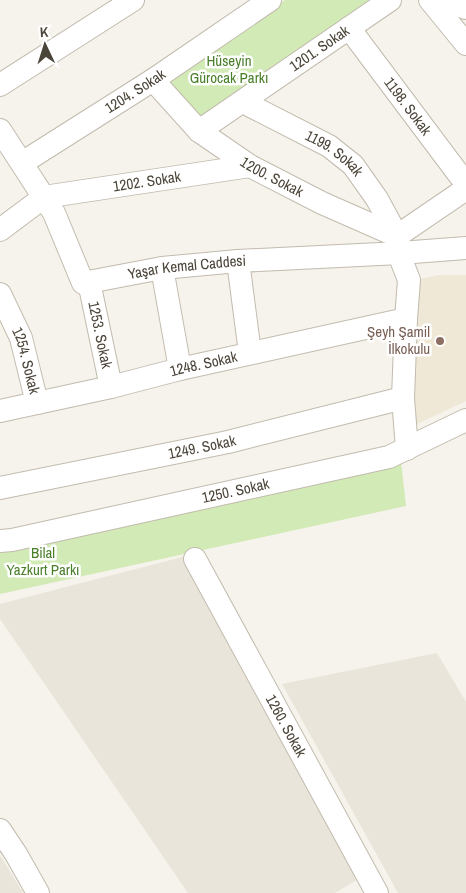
<svg xmlns="http://www.w3.org/2000/svg" width="466" height="893" viewBox="0 0 466 893" font-family="'Archivo Narrow',sans-serif">
<rect width="100%" height="100%" fill="#f6f3ec"/>
<path fill="#eae5da" d="M 186,556 L 357,880 L 335,893 L 188,893 L 0,619 L 0,604 Z
M 437,653 L 466,702 L 466,893 L 398,893 L 282,684 Z
M 0,855 L 23,893 L 0,893 Z"/>
<path fill="#efe8d6" d="M 439,275 L 466,275 L 466,401 L 417,424 L 411,410 L 415,280 Z"/>
<path fill="#d2eab5" d="M 285,0 L 379,0 L 204,120 L 164,80 L 248,23 Z
M 401,461 L 406,506 L 0,594 L 0,546 Z"/>
<g fill="none" stroke-linecap="round" stroke-linejoin="round">
<g stroke="#c2bbae" stroke-width="24">
<g id="minor">
<path d="M 430,0 L 466,44"/>
<path d="M 439,0 L 466,8"/>
<path id="s1" d="M 349,28 L 466,184"/>
<path id="s2" d="M 153,80 L 199,131 L 250,166 L 322,203 L 397,236 L 402,262 L 409,280 L 406,319 L 403,398 L 407,449"/>
<path d="M 0,85 L 133,0"/>
<path id="s3" d="M 243,102 L 329,146 L 353,165 L 377,199 L 397,236 L 466,189"/>
<path id="s4" d="M 0,130 L 54,213 L 83,283 L 162,268 L 238,261 L 400,253 L 466,248"/>
<path id="s5" d="M 199,131 L 390,0"/>
<path id="s6" d="M 22,163 L 153,80 L 270,0"/>
<path id="s7" d="M 0,230 L 44,197 L 250,166"/>
<path d="M 238,261 L 250,353"/>
<path d="M 162,268 L 180,369"/>
<path id="s8" d="M 89,282 L 111,387"/>
<path id="s9" d="M 0,294 L 21,338 L 37,403"/>
<path id="s10" d="M 0,411 L 111,387 L 180,369 L 406,319"/>
<path id="s11" d="M 0,488 L 228,442 L 403,398"/>
<path id="s12" d="M 0,541 L 12,540 L 389,457 L 466,420"/>
<path id="s13" d="M 195,559 L 377,893"/>
<path d="M 0,830 L 16,854 L 38,893"/>
</g>
</g>
<use href="#minor" stroke="#fff" stroke-width="22"/>
</g>
<circle fill="#8d6e63" stroke="#fff" stroke-width="2" cx="440" cy="341" r="5"/>
<g text-anchor="middle" stroke-width="5" stroke-linejoin="round" paint-order="stroke">
<g font-size="15" fill="#4b4439" stroke="#fff">
<text dy="5" stroke="none"><textPath href="#s5" startOffset="146">1201. Sokak</textPath></text>
<text dy="5" stroke="none"><textPath href="#s6" startOffset="134">1204. Sokak</textPath></text>
<text dy="5" stroke="none"><textPath href="#s1" startOffset="98">1198. Sokak</textPath></text>
<text dy="5" stroke="none"><textPath href="#s3" startOffset="105">1199. Sokak</textPath></text>
<text dy="5" stroke="none"><textPath href="#s2" startOffset="155">1200. Sokak</textPath></text>
<text dy="5" stroke="none"><textPath href="#s7" startOffset="159">1202. Sokak</textPath></text>
<text dy="5" stroke="none"><textPath href="#s4" startOffset="280">Yaşar Kemal Caddesi</textPath></text>
<text dy="5" stroke="none"><textPath href="#s8" startOffset="54">1253. Sokak</textPath></text>
<text dy="5" stroke="none"><textPath href="#s9" startOffset="72">1254. Sokak</textPath></text>
<text dy="5" stroke="none"><textPath href="#s10" startOffset="209">1248. Sokak</textPath></text>
<text dy="5" stroke="none"><textPath href="#s11" startOffset="206">1249. Sokak</textPath></text>
<text dy="5" stroke="none"><textPath href="#s12" startOffset="241">1250. Sokak</textPath></text>
<text dy="5" stroke="none"><textPath href="#s13" startOffset="190">1260. Sokak</textPath></text>
</g>
<g font-size="15" fill="#4a7f2a" stroke="#fff">
<text x="229" y="66">Hüseyin<tspan x="229" dy="17">Gürocak Parkı</tspan></text>
<text x="43" y="558">Bilal<tspan x="43" dy="17">Yazkurt Parkı</tspan></text>
</g>
<g font-size="15" fill="#785e54" stroke="#fff" text-anchor="end">
<text x="430" y="337">Şeyh Şamil<tspan x="430" dy="17">İlkokulu</tspan></text>
</g>
</g>
<g transform="translate(45 45) rotate(356)" stroke="#ffffff" stroke-width="4" paint-order="stroke">
<path d="M0-4L9 19L0 12L-9 19Z" fill="#4b4439"/>
<text y="-8" font-size="14" font-weight="bold" text-anchor="middle" fill="#4b4439">K</text>
</g>
</svg>
